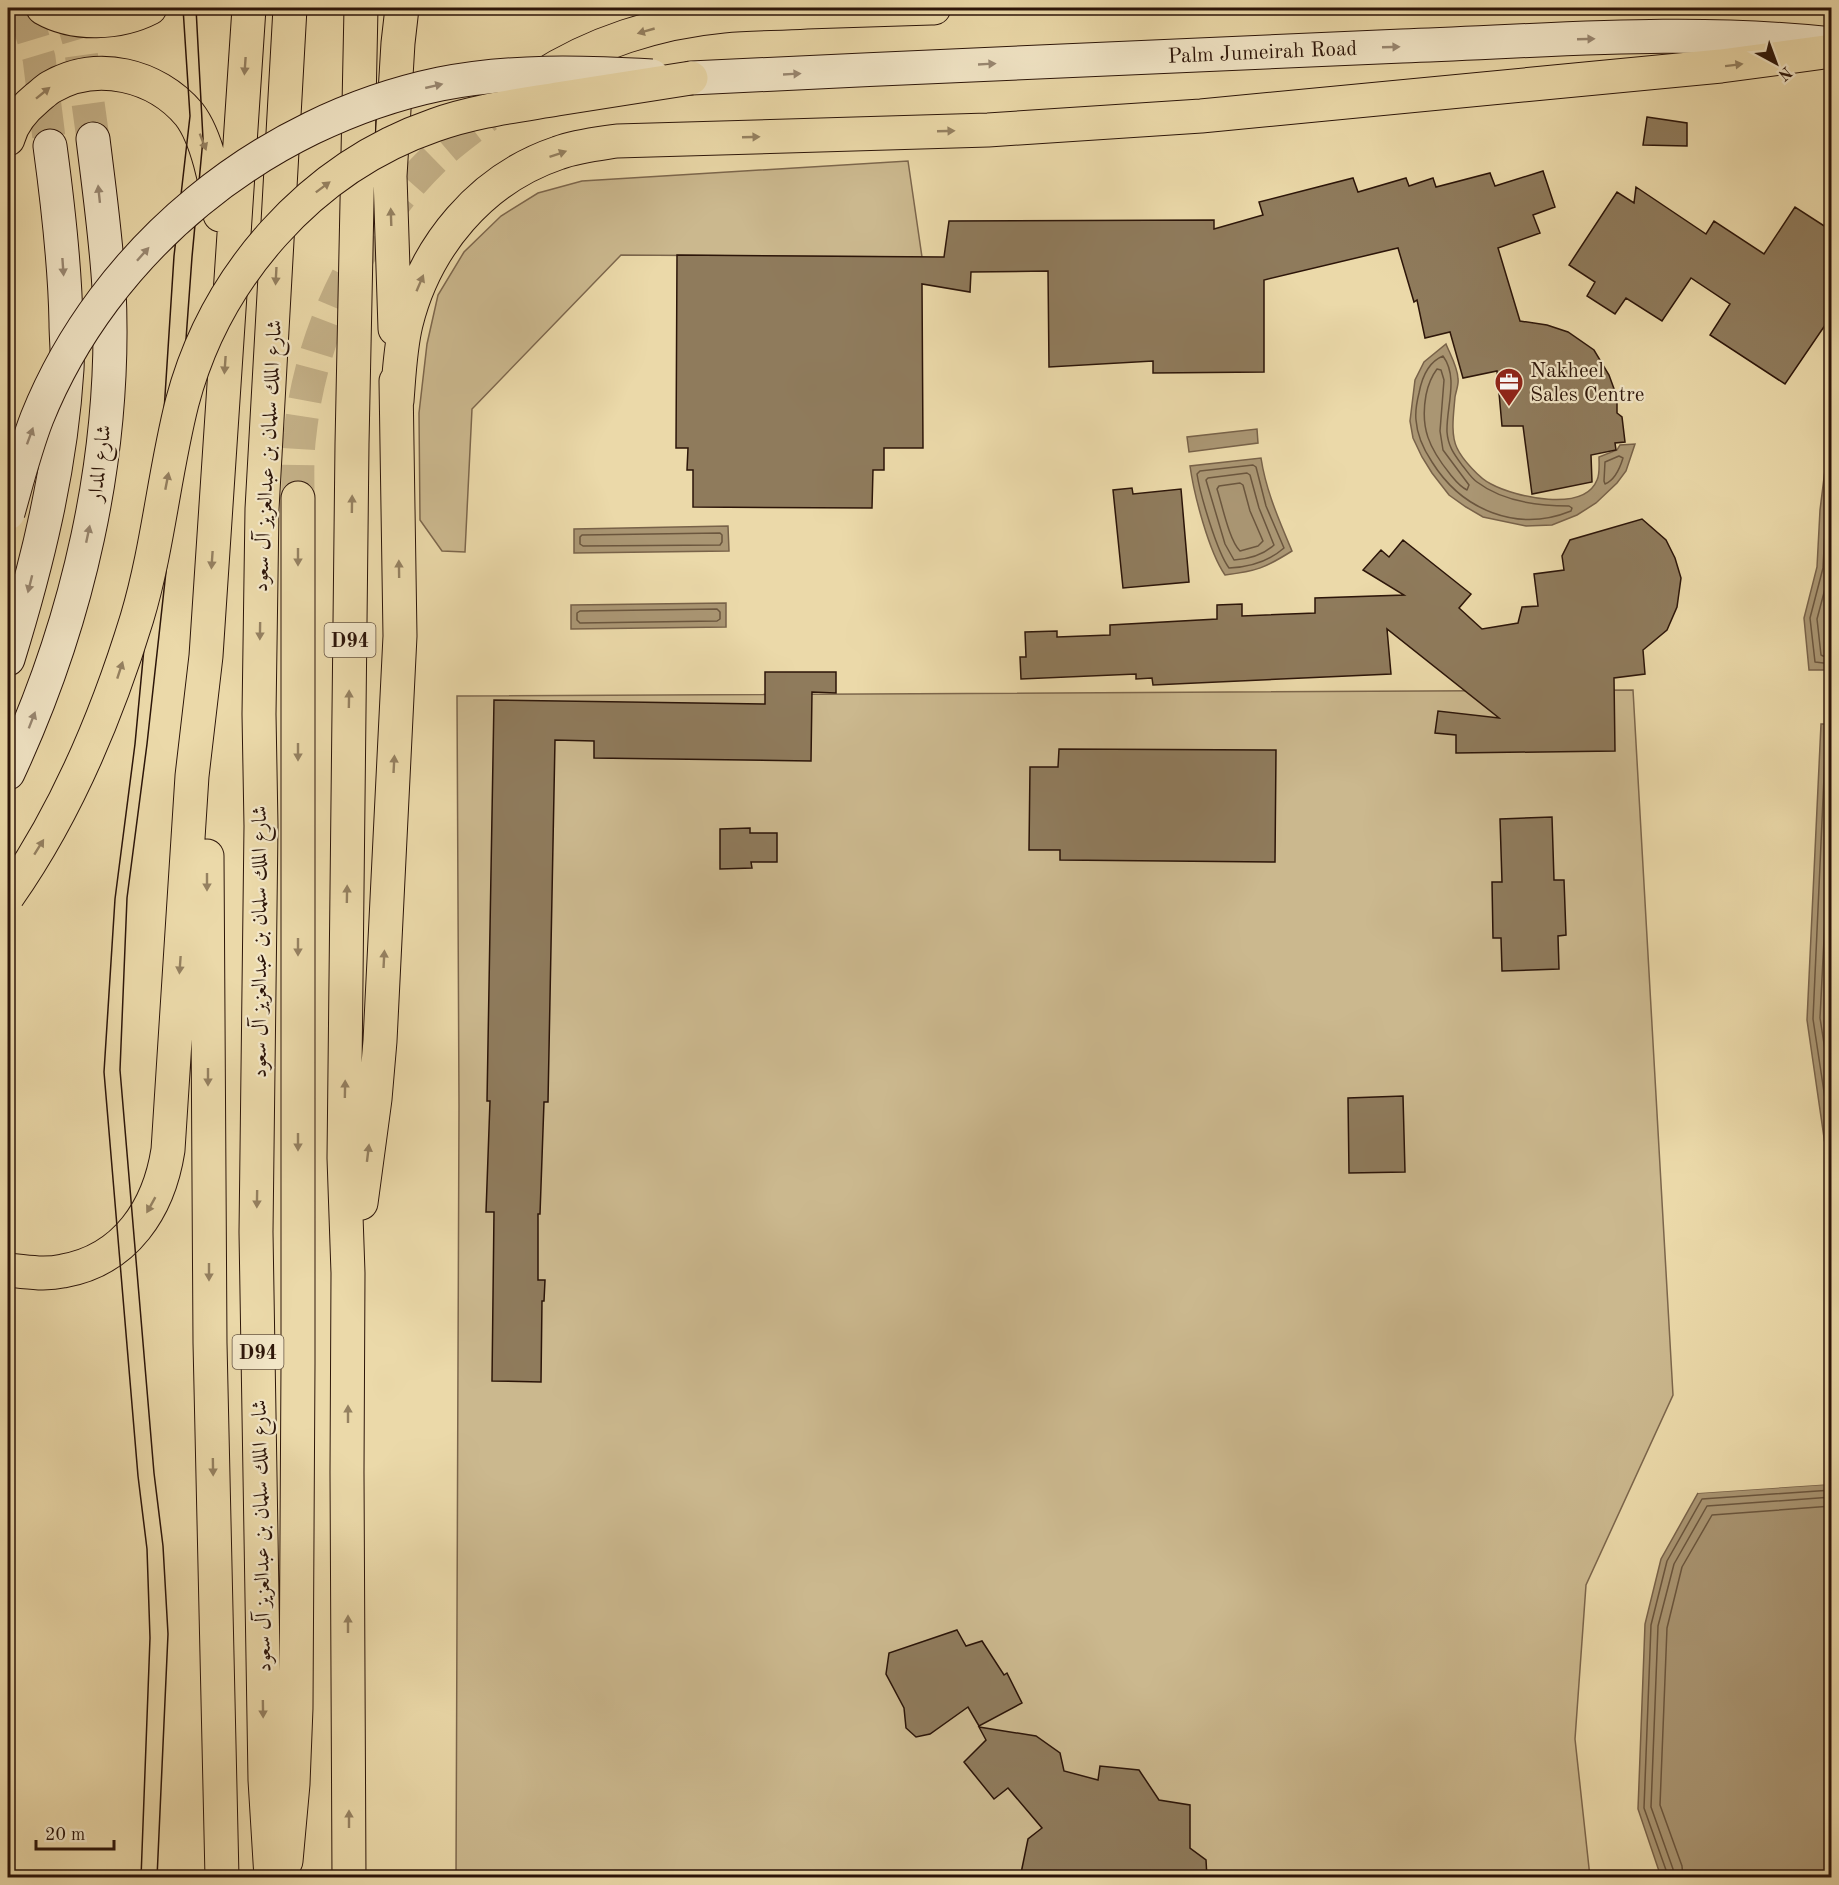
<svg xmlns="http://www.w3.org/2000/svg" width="1839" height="1885" viewBox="0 0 1839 1885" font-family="'Old Standard TT',Amiri,serif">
<rect width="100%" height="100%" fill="#ebd9a9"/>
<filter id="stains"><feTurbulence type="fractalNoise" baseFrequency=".00333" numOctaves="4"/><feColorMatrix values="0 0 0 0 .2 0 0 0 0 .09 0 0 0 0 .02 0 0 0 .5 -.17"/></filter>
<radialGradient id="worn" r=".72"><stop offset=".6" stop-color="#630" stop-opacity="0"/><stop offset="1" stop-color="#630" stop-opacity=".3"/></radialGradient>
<path fill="#cbb88e" stroke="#7c664c" stroke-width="1.5" d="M 908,161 L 922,257 L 621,255 L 472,409 L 465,552 L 442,551 L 420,520 L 419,413 L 427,344 L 438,295 L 464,252 L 501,216 L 538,193 L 582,181 Z
M 1633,690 L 1673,1395 L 1586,1585 L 1575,1739 L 1590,1877 L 456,1878 L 459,1106 L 457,696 Z"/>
<path fill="#aa9673" stroke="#786249" stroke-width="1.5" d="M 1446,344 C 1450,354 1458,368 1458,379 C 1459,384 1456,391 1455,397 C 1454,411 1450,434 1457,448 C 1462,459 1480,479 1491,484 C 1515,497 1584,513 1597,480 C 1600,474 1599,464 1599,457 L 1617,450 L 1620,445 L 1635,444 L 1626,471 L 1617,483 L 1596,503 L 1577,515 L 1552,525 L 1526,526 L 1483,517 L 1466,507 L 1449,495 L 1432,473 L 1422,457 L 1413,438 L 1410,421 L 1415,380 L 1424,362 Z
M 1257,429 L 1258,443 L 1189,452 L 1187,437 Z
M 1831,434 L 1831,670 L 1809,670 L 1804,618 L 1817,567 L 1820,510 L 1828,446 Z
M 1261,458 C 1266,491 1279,520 1292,551 C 1265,568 1257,571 1225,575 C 1209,552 1194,495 1190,466 Z
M 728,526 L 729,551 L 574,553 L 574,529 Z
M 726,603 L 726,627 L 571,629 L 571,605 Z
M 1821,724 L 1832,724 L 1831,1186 L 1807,1020 Z
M 1831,1484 L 1831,1877 L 1661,1877 L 1638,1809 L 1645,1624 L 1661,1559 L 1698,1493 Z"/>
<path fill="#ebd9a9" d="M 1832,1481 L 1831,1484 L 1698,1493 L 1696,1491 Z"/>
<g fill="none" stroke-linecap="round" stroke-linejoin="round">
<path stroke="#6b563e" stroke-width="1.5" d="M 1443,356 C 1459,378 1446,407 1447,432 C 1448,446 1454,454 1462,465 C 1467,471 1471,478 1477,482 C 1502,501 1539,506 1569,506 L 1572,508 L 1571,511 C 1517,533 1462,510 1432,462 C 1424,450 1417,435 1416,420 C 1415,411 1417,401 1419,393 C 1422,377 1428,362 1443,356 Z
M 1437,369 L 1441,370 L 1444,380 L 1440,431 L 1443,450 L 1469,485 L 1467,490 C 1459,486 1455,480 1450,474 C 1429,448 1420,428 1426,395 C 1428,385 1431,377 1437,369 Z
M 1619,456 L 1623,458 C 1620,468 1615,480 1605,484 L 1604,481 L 1605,462 Z
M 1832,464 L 1826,510 L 1823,568 L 1810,618 L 1815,662 L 1832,664
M 1253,465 L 1256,467 L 1266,506 L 1284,548 C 1268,562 1249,567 1229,568 C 1217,552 1200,494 1197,474 L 1200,471 Z
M 1247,473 L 1250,475 L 1259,508 L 1274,545 C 1263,555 1249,559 1234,560 L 1225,544 L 1206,480 L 1208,478 Z
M 1240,483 L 1243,485 L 1250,511 L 1263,541 L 1258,546 L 1240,551 C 1229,540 1222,504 1217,489 L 1219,486 Z
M 720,533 L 722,535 L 722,542 L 720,545 L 583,546 L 580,544 L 580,537 L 582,535 Z
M 1832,550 L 1830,570 L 1817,619 L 1821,655 L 1823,656 L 1832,657
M 717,609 L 720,612 L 720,619 L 717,621 L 580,623 L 577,620 L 577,613 L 580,611 Z
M 1832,730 L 1828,730 L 1826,733 L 1813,1019 L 1832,1145
M 1832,781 L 1820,1018 L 1832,1095
M 1832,969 L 1829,1018 L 1832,1034
M 1666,1878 L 1666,1870 L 1644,1808 L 1651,1625 L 1667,1561 L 1702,1499 L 1832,1490
M 1674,1878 L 1673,1869 L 1651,1807 L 1658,1626 L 1674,1564 L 1707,1506 L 1832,1497
M 1683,1878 L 1682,1866 L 1660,1805 L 1667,1628 L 1682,1567 L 1712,1515 L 1832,1506"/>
</g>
<path fill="#8f7b5c" stroke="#2c1509" stroke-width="1.5" d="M 1647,117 L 1687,123 L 1687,146 L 1643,145 Z
M 1543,171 L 1555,207 L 1533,215 L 1540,233 L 1498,248 L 1520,321 L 1547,325 L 1568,332 L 1594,350 L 1609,375 L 1617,397 L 1617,413 L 1622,417 L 1625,442 L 1615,443 L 1616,450 L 1591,455 L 1592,482 L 1532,494 L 1523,426 L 1502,426 L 1497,371 L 1463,378 L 1450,332 L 1425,338 L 1417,300 L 1414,302 L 1398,248 L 1264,280 L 1264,372 L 1153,373 L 1153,361 L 1049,367 L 1048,271 L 971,272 L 970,292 L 922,284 L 923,448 L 884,448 L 884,470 L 873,470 L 872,508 L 693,507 L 693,470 L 687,470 L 688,448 L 676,448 L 677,255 L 944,257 L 949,221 L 1214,220 L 1214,229 L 1263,215 L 1259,202 L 1353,178 L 1358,192 L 1406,178 L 1409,186 L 1433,178 L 1436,187 L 1490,173 L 1495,186 Z
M 1636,187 L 1706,234 L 1714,221 L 1764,254 L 1795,207 L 1832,231 L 1832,315 L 1785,384 L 1710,335 L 1730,304 L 1691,278 L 1662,321 L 1626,298 L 1615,314 L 1587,296 L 1595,282 L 1569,265 L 1617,192 L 1634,203 Z
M 1132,488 L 1133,494 L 1181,489 L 1189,582 L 1123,588 L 1113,490 Z
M 1642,519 L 1666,540 L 1675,558 L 1681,578 L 1677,607 L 1667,630 L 1643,650 L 1645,674 L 1614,678 L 1615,751 L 1456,753 L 1456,735 L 1435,733 L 1438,711 L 1499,718 L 1387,629 L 1391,674 L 1153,685 L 1152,678 L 1136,679 L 1136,674 L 1021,679 L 1020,657 L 1026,657 L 1025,632 L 1057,631 L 1057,637 L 1110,635 L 1110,625 L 1217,619 L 1217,605 L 1242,604 L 1242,616 L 1315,613 L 1315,598 L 1404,595 L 1363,570 L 1381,550 L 1389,557 L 1403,540 L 1471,594 L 1459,608 L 1482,629 L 1518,623 L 1522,607 L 1538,606 L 1534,574 L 1564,570 L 1562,556 L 1570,540 Z
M 765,672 L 836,672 L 836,693 L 812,692 L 811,761 L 594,758 L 594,741 L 555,740 L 548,1102 L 544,1102 L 540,1214 L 538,1214 L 538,1280 L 545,1280 L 544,1301 L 542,1301 L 541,1382 L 492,1381 L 494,1212 L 486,1212 L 490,1101 L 487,1101 L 494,700 L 765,704 Z
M 1059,749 L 1276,750 L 1275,862 L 1060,860 L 1060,850 L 1029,850 L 1030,767 L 1058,767 Z
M 1552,817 L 1554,880 L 1564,880 L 1566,935 L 1558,936 L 1559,969 L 1502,971 L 1501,938 L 1493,938 L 1492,882 L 1502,882 L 1500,819 Z
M 750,828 L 750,833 L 777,833 L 777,862 L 751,862 L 752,868 L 720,869 L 720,829 Z
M 1403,1096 L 1405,1172 L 1349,1173 L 1348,1098 Z
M 957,1630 L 966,1646 L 982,1641 L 1004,1675 L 1007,1673 L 1022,1703 L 979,1726 L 968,1707 L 930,1734 L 916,1737 L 906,1728 L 904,1708 L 886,1674 L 889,1653 Z
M 979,1727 L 1036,1736 L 1060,1753 L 1064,1771 L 1098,1780 L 1100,1766 L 1139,1770 L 1159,1800 L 1190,1805 L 1190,1848 L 1206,1860 L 1207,1878 L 1020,1878 L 1028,1839 L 1042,1828 L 1008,1788 L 994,1799 L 964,1762 L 986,1740 Z"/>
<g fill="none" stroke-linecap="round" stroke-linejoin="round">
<path stroke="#c5b289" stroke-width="33" stroke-dasharray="33 16" stroke-linecap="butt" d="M 24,8 L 39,58 L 50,146
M 69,8 L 80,45 L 93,139"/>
<path stroke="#c5b289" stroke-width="33" stroke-dasharray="33 16" stroke-linecap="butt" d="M 298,498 C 298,477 297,455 300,434 C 311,330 361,229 437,156 C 452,142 470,129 487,116"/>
<g stroke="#2c1509" stroke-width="35">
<g id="secondary">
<path id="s1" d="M 691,78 C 928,67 1165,55 1402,46 C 1545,41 1689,28 1832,44"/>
<path d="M 8,659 C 37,565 61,468 67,369 C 68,354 66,338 66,323 C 65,264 58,205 50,146"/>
<path d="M 8,773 C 78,623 117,455 109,288 C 106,238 99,188 93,139"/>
</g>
</g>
<g stroke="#2c1509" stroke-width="35">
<path id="primary" d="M 43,8 C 74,26 119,24 150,8
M 537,79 C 592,43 658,22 723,16 C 750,13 778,14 806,12 C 848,11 891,9 934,8
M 8,139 C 12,123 25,108 37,98 C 42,94 46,90 51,87 C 97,60 156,75 189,114 C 207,137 217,186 220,215
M 395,329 L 390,176 L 398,43 L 402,8
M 397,401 C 399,376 400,349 406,324 C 425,246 481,179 558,153 C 577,146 597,144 617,141 L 988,130 L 1201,116 L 1721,66 L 1832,51
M 207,856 L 210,1343 L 222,1878
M 361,1203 L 375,1099 L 380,1041 L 400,636 L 396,381
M 8,1270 C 26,1272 45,1275 63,1271 C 126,1260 159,1208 168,1150 L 192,776 L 206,656 L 249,8
M 286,1861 L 293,1784 L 296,1708 L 298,1364 L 298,498
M 271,1878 L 265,1780 L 256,1232 L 261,826 L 259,714 L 262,509 L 290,8
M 349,1878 L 347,1472 L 348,1273 L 344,1158 L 352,444 L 361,8"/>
</g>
<use href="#secondary" stroke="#f2e6c7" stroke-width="33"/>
<use href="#primary" stroke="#ebd9a9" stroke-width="33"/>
<path stroke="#2c1509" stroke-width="1.5" d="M 141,1878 L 150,1638 L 147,1549 L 138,1476 L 104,1072 L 115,899 L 135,744 L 159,489 L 174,256 L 190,116 L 183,8
M 157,1878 L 168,1634 L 163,1546 L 154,1473 L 120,1070 L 127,898 L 147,744 L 175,490 L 192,257 L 203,139 L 196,8"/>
<g stroke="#2c1509" stroke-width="35" stroke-linecap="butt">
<path id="secondary-bridge" d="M 8,513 C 17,481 25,449 37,418 C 105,249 263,121 440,84 C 510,70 581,72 652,76"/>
</g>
<g stroke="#2c1509" stroke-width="35" stroke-linecap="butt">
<path id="primary-bridge" d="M 8,896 C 67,812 107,716 137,618 C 158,548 164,474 182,403 C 215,277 310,168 435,125 C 474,111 515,106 557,99 C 602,92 646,85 691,78"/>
</g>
<use href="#secondary-bridge" stroke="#f2e6c7" stroke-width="33"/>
<use href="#primary-bridge" stroke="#ebd9a9" stroke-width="33"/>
</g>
<defs><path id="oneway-solid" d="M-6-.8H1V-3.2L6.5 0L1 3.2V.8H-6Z" transform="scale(1.5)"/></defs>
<g fill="#958161">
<use href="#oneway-solid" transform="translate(646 31) rotate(164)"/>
<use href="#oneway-solid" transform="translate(1734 65) rotate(-7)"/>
<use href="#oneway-solid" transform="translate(245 66) rotate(94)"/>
<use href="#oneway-solid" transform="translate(43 93) rotate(-39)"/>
<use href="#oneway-solid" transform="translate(946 131) rotate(-2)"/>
<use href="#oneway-solid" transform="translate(751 137) rotate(-2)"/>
<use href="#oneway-solid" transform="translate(203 142) rotate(69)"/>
<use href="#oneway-solid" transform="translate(558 154) rotate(-19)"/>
<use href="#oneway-solid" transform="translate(323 187) rotate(-37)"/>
<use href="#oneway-solid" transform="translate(391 217) rotate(-92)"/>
<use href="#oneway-solid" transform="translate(276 276) rotate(93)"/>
<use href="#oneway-solid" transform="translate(420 283) rotate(-67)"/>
<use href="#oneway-solid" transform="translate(225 365) rotate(94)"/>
<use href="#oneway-solid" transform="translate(167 481) rotate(-79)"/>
<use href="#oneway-solid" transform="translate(352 504) rotate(-89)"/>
<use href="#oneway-solid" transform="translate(298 557) rotate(90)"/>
<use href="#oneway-solid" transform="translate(212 560) rotate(94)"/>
<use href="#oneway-solid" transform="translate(399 569) rotate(-91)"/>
<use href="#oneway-solid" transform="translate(260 631) rotate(91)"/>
<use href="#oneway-solid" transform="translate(120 670) rotate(-72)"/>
<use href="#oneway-solid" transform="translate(349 699) rotate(-89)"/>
<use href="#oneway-solid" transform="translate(298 752) rotate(90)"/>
<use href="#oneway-solid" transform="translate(394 764) rotate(-87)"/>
<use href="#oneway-solid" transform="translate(39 847) rotate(-58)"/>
<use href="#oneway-solid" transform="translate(207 882) rotate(90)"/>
<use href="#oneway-solid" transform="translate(347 894) rotate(-89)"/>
<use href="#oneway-solid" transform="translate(298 947) rotate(90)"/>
<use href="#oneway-solid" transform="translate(384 959) rotate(-87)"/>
<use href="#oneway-solid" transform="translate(180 965) rotate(94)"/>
<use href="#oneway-solid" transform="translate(208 1077) rotate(90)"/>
<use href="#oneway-solid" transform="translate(345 1089) rotate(-89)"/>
<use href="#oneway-solid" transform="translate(298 1142) rotate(90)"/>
<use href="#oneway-solid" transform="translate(368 1153) rotate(-83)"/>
<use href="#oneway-solid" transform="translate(257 1199) rotate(91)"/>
<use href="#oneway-solid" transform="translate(151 1205) rotate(119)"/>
<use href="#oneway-solid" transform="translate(209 1272) rotate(90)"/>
<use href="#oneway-solid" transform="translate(348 1414) rotate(-90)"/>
<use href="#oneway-solid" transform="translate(213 1467) rotate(89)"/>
<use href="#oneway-solid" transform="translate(348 1624) rotate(-90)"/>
<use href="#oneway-solid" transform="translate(263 1709) rotate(89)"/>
<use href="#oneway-solid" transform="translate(349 1819) rotate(-90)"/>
</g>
<g fill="#998872">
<use href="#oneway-solid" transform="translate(1586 39) rotate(-2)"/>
<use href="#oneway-solid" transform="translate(1391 47) rotate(-2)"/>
<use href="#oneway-solid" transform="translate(987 64) rotate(-3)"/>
<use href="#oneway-solid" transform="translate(792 74) rotate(-3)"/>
<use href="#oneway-solid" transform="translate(434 86) rotate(-13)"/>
<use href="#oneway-solid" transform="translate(99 194) rotate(-96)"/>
<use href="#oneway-solid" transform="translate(143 254) rotate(-48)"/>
<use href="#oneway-solid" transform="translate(63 267) rotate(86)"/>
<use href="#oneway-solid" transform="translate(30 436) rotate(-70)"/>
<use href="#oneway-solid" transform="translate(88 534) rotate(-78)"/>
<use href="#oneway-solid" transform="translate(30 584) rotate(104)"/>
<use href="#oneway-solid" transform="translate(32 720) rotate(-69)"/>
</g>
<defs>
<g id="office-pin" transform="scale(1.5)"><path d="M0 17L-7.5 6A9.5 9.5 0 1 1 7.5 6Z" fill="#8f2418" stroke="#f2e6c7"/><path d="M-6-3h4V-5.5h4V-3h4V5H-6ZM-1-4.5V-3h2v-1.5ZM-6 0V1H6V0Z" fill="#fff"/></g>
</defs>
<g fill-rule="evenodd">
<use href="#office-pin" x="1509" y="382"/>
</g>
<g text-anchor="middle" stroke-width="4.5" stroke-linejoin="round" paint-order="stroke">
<g fill="#f2e6c7" stroke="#675442" stroke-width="1.5">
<rect x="324.5" y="623" width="51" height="34" rx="4.5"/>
<rect x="232.5" y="1335" width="51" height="34" rx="4.5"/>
</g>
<g font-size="20" font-weight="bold" fill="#2c1509">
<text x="350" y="647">D94</text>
<text x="258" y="1359">D94</text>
</g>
<g font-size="21" fill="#2c1509" stroke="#f2e6c7">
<text dy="7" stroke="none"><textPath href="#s1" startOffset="572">Palm Jumeirah Road</textPath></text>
<text transform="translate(267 456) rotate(-87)" y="7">شارع الملك سلمان بن عبدالعزيز آل سعود</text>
<text transform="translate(99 463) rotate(-83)" y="7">شارع المدار</text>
<text transform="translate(259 942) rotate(-90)" y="7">شارع الملك سلمان بن عبدالعزيز آل سعود</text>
<text transform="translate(261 1536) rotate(-91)" y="7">شارع الملك سلمان بن عبدالعزيز آل سعود</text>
</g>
<g font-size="21" fill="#2c1509" stroke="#f2e6c7" text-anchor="start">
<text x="1530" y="377">Nakheel<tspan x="1530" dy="24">Sales Centre</tspan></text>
</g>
</g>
<rect width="1839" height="1885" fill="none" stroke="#ebd9a9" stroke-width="30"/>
<rect x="9" y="9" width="1821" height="1867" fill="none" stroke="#2c1509" stroke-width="3"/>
<rect x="15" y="15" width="1809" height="1855" fill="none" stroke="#2c1509" stroke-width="1.5"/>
<g transform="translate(1776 63) rotate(139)" stroke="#f2e6c7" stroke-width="4.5" paint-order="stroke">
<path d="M0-4.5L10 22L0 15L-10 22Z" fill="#2c1509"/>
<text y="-9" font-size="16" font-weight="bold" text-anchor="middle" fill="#2c1509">N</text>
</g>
<path d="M36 1840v9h78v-9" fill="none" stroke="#2c1509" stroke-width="3"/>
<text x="45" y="1840" font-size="18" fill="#2c1509" stroke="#f2e6c7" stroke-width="4.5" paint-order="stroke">20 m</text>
<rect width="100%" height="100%" filter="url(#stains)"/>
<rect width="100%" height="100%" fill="url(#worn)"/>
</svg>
